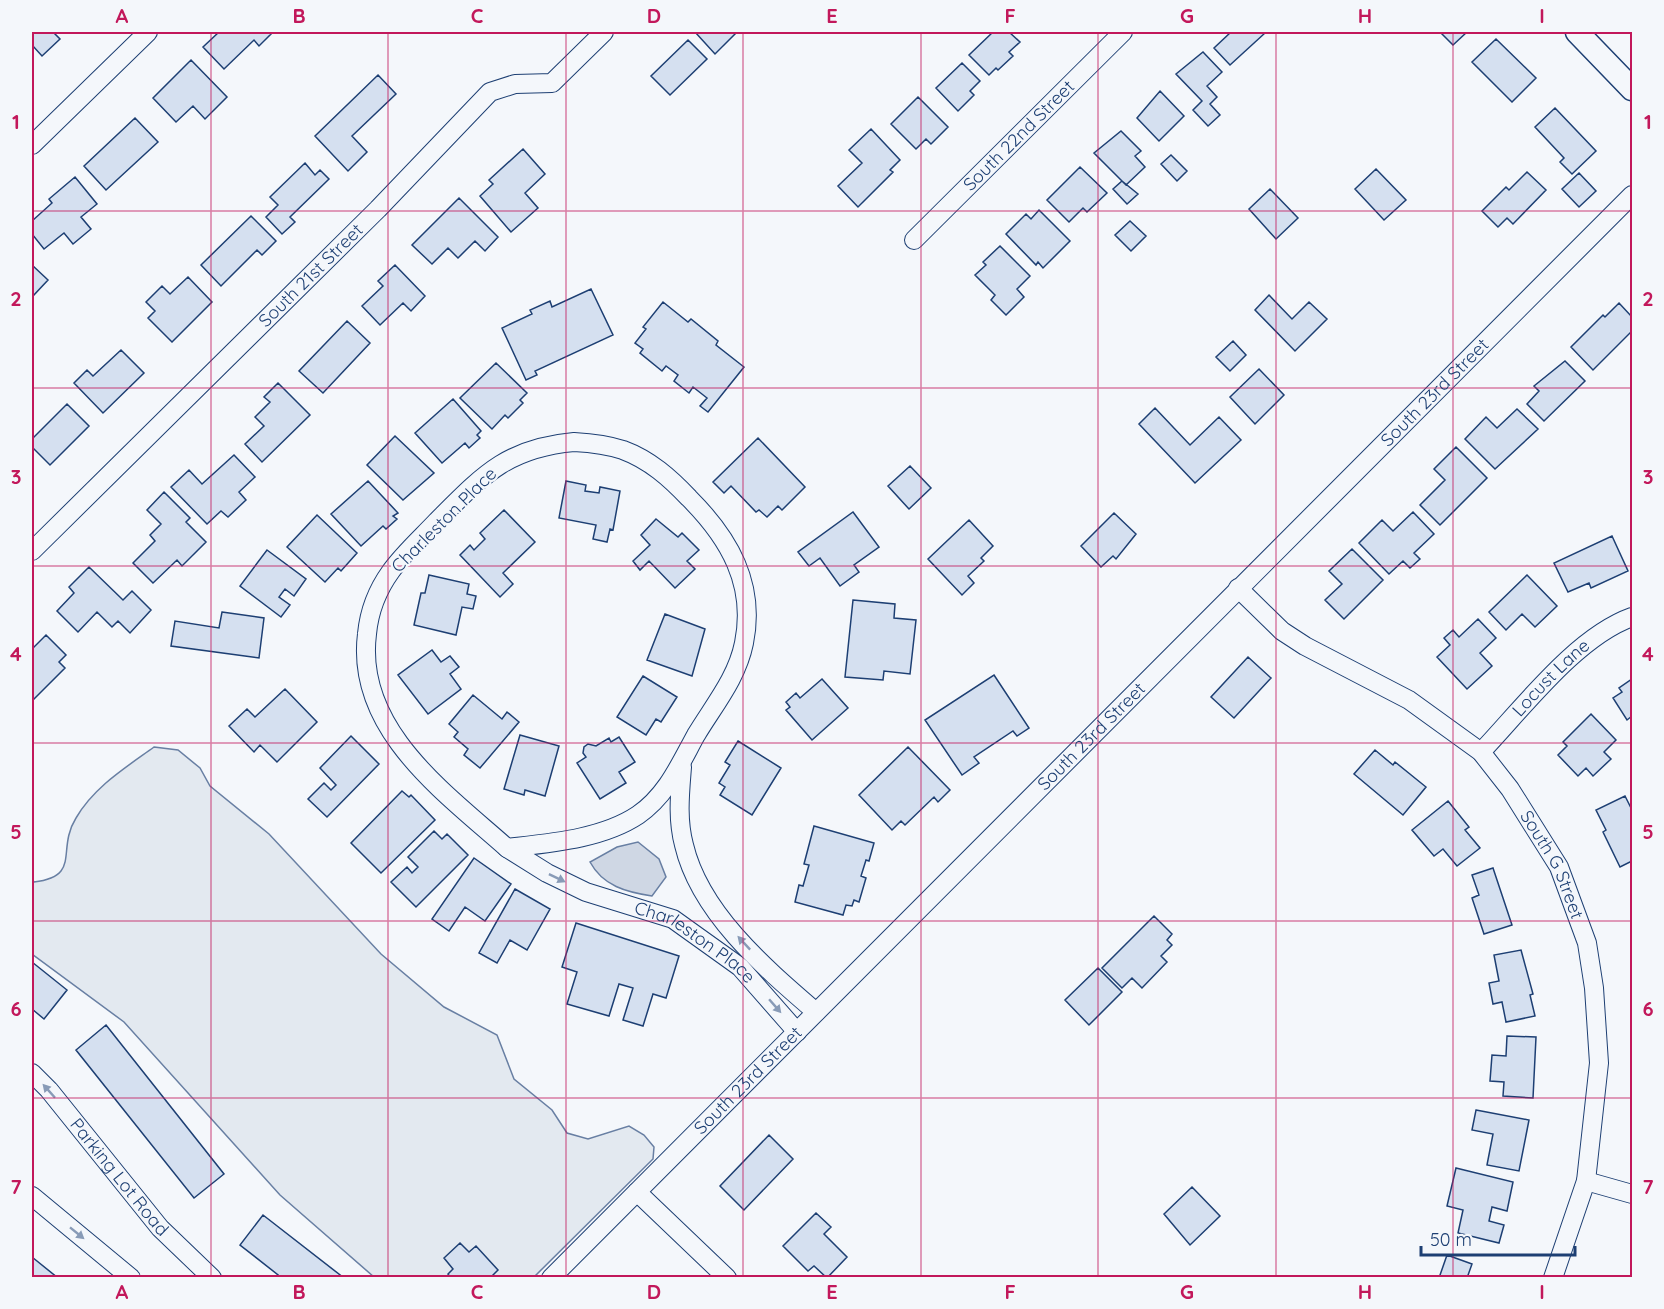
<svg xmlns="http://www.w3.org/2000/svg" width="1664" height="1309" viewBox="0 0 1664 1309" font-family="Quicksand,sans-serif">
<rect width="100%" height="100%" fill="#f4f7fb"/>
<path fill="#e3e9f0" stroke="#687fa3" stroke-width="1.5" d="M 154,747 L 178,750 L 200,768 L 210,786 L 269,834 L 381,954 L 444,1007 L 497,1035 L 514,1079 L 552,1110 L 567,1133 L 588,1139 L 629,1126 L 644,1135 L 654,1147 L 653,1159 L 534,1277 L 374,1277 L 280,1195 L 124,1022 L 32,954 L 32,879 L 34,882 C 82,876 56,850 76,818 C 94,787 125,768 154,747 Z"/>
<path fill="#cfd7e4" stroke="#687fa3" stroke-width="1.5" d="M 638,842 L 659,859 L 666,877 L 652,896 C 626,892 603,886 590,862 L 617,847 Z"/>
<path fill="#d5e0f0" stroke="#1d3f73" stroke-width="1.5" d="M 32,32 L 53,32 L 60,39 L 42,56 L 32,45 Z
M 219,32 L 269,32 L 271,34 L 259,46 L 254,40 L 224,69 L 203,47 Z
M 695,32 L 737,32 L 715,54 Z
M 993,32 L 1009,32 L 1020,42 L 1009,52 L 1013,56 L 998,70 L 996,68 L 989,75 L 969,55 Z
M 1231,32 L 1263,32 L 1265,33 L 1230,65 L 1214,48 Z
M 1440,32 L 1467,32 L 1453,45 Z
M 1496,39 L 1536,78 L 1512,102 L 1472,62 Z
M 688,40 L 707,59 L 670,95 L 651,76 Z
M 1203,52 L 1222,72 L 1207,86 L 1217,97 L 1210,104 L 1220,115 L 1208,126 L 1193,110 L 1202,101 L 1176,74 Z
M 191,60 L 227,97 L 205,119 L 193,106 L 176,122 L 153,98 Z
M 962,63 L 980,81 L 970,91 L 974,95 L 958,111 L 936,88 Z
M 378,75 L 396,94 L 352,136 L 367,152 L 348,171 L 315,136 Z
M 1160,91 L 1184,116 L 1159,141 L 1137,118 Z
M 918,97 L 948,127 L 931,144 L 926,139 L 916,149 L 891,124 Z
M 1555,108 L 1596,151 L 1572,174 L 1560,162 L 1564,158 L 1535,127 Z
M 135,118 L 158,142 L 106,190 L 84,166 Z
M 871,129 L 900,160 L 890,170 L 893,172 L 858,207 L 838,186 L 862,163 L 849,150 Z
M 1121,131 L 1141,151 L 1135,156 L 1145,167 L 1126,185 L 1094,153 Z
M 523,149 L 545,174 L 525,193 L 538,208 L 511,232 L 480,196 L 493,184 L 489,180 Z
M 1171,155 L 1187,171 L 1177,181 L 1161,164 Z
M 305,163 L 315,175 L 320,170 L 329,179 L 290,217 L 295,222 L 282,234 L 266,217 L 278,205 L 270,197 Z
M 1080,167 L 1107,193 L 1087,212 L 1083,208 L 1069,222 L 1047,200 Z
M 1376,169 L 1406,200 L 1384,220 L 1355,189 Z
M 1527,172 L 1546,190 L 1513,224 L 1507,218 L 1498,227 L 1482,211 L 1506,187 L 1509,190 Z
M 1579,173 L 1596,191 L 1579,207 L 1562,189 Z
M 75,177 L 97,204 L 81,217 L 91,229 L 73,244 L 64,233 L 44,249 L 32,234 L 32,221 L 52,203 L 49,199 Z
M 1122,181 L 1138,194 L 1127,204 L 1113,189 Z
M 1270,189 L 1298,218 L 1276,239 L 1249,209 Z
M 459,198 L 498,237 L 485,251 L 475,241 L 458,258 L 448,248 L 432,264 L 412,245 Z
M 1039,210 L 1070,241 L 1043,268 L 1038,262 L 1036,265 L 1006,234 L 1026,214 L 1031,219 Z
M 251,216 L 276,241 L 262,255 L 257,250 L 221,286 L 201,265 Z
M 1130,221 L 1146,236 L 1131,251 L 1115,235 Z
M 1000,246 L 1030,276 L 1017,289 L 1024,297 L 1006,315 L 991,300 L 995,295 L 975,275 L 986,265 L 983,262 Z
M 32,265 L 48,280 L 32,297 Z
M 395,265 L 425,296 L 411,311 L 403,303 L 380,325 L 362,306 L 383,286 L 378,281 Z
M 188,277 L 212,302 L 172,342 L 148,318 L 155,311 L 146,302 L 162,286 L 170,294 Z
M 591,289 L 613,335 L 535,371 L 537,375 L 526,380 L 502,328 L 532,314 L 530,310 L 550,301 L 552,307 Z
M 1269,295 L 1292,319 L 1309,302 L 1327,319 L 1295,351 L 1255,310 Z
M 663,302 L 688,322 L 691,319 L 718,341 L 716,345 L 744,367 L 708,412 L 700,406 L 707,398 L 693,387 L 689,393 L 674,381 L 678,375 L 666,366 L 662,371 L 640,353 L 643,349 L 635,343 L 646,329 L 643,327 Z
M 1619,303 L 1632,317 L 1632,331 L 1593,370 L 1571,347 L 1603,315 L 1605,317 Z
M 347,321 L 370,343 L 323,393 L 299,371 Z
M 1233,341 L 1246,355 L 1230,371 L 1216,357 Z
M 121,350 L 144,373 L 103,413 L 74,383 L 87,370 L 93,376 Z
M 1565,361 L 1585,381 L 1544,421 L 1527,404 L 1539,391 L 1534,386 Z
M 496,363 L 527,393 L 520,400 L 523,403 L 508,418 L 505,415 L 492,429 L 460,398 Z
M 1259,369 L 1284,395 L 1255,424 L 1230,397 Z
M 278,383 L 310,415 L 262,462 L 245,444 L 264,426 L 255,417 L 270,402 L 264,397 Z
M 453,399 L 481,431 L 477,435 L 480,438 L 469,448 L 465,443 L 442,463 L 415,433 Z
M 67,404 L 89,426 L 50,465 L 32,447 L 32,439 Z
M 1155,408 L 1190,445 L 1219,417 L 1241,440 L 1195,483 L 1139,424 Z
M 1517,409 L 1538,429 L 1495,469 L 1465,439 L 1486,417 L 1497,428 Z
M 395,436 L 434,473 L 403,500 L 367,465 Z
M 758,438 L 805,487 L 782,510 L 778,506 L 767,517 L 759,510 L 756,512 L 731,486 L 724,493 L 713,482 Z
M 1456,447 L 1487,478 L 1440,525 L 1420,505 L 1445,480 L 1434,469 Z
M 234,455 L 255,477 L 239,492 L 246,500 L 228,517 L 221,511 L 207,524 L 171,487 L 189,470 L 202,484 Z
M 910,466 L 931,488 L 909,509 L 888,486 Z
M 368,481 L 398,513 L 393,516 L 397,519 L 386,529 L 383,526 L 361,546 L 331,514 Z
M 566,481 L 586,485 L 585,491 L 599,493 L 600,487 L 620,491 L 613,530 L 610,529 L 607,542 L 593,539 L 596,525 L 559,518 Z
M 164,492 L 190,518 L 186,522 L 206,542 L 182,566 L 177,560 L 153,583 L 133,563 L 155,541 L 150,535 L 161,524 L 147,510 Z
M 504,510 L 535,542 L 503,573 L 513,584 L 500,597 L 460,555 L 470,545 L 474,550 L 485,539 L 480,533 Z
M 853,512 L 879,547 L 854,565 L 859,572 L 840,586 L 820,558 L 809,566 L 798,552 Z
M 1413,512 L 1434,534 L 1414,553 L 1420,559 L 1410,568 L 1403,561 L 1389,574 L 1359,543 L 1382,520 L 1393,531 Z
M 1114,513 L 1136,534 L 1116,559 L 1113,556 L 1101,567 L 1081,546 Z
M 317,515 L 357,553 L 341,571 L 338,568 L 325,582 L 287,547 Z
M 656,519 L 678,537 L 682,533 L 699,550 L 687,561 L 695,569 L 675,588 L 649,561 L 640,570 L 633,561 L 650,545 L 641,535 Z
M 969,520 L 993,546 L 981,558 L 984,561 L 968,576 L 974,583 L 962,595 L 928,559 Z
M 1612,536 L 1628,571 L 1591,588 L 1589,583 L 1568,592 L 1554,563 Z
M 1352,549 L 1383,580 L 1344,619 L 1325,600 L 1342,584 L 1329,571 Z
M 267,550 L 306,579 L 294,596 L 285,589 L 279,597 L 290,605 L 281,617 L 240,586 Z
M 89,567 L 123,600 L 132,591 L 151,610 L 130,633 L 118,621 L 112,627 L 97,612 L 78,632 L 57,611 L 74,593 L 69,587 Z
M 429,575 L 469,584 L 467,594 L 476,596 L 473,609 L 462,607 L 456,635 L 414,625 L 421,593 L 425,593 Z
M 1527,575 L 1557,606 L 1535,627 L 1522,614 L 1506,630 L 1489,612 Z
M 853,600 L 895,604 L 894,618 L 916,620 L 910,674 L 884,671 L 883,680 L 845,677 Z
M 222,612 L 264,618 L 259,658 L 171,646 L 175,621 L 219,628 Z
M 665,614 L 705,629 L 692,676 L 647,660 Z
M 1478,619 L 1496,638 L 1480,653 L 1492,666 L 1467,689 L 1437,657 L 1450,645 L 1444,638 L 1453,630 L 1459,637 Z
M 46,635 L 66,655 L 59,662 L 65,668 L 32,701 L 32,649 Z
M 432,650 L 441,662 L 450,656 L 459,667 L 450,674 L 461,689 L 428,714 L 398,675 Z
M 1248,657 L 1271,678 L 1234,718 L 1211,697 Z
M 994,675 L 1029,728 L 1017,736 L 1013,731 L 974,757 L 979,763 L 962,775 L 925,720 Z
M 643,676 L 677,697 L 661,722 L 656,719 L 646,735 L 617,717 Z
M 822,679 L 848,708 L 812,740 L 786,710 L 790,707 L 786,702 L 796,693 L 800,698 Z
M 1632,679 L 1632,716 L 1627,720 L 1613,698 L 1622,692 L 1619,688 Z
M 285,689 L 317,722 L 277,762 L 260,745 L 254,752 L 229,726 L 247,709 L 255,717 Z
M 473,695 L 502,719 L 507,712 L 519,722 L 480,768 L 464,755 L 468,749 L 454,737 L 458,732 L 449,724 Z
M 1591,714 L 1616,740 L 1604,752 L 1611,759 L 1593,776 L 1586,768 L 1578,776 L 1558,755 L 1567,746 L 1563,742 Z
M 520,735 L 559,746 L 545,796 L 525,790 L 524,795 L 504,789 Z
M 351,736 L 379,764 L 327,817 L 308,799 L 324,783 L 331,790 L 336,785 L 320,768 Z
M 619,737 L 635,762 L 619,772 L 626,783 L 600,799 L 577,763 L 586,757 L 583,753 L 584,747 L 588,744 L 596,746 L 609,738 L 611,742 Z
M 738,741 L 781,768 L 752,815 L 720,795 L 725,787 L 719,783 L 730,765 L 725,762 Z
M 908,747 L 950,790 L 938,802 L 934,797 L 905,825 L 901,821 L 892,830 L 859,795 Z
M 1375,750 L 1393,765 L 1395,762 L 1426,787 L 1403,815 L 1354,774 Z
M 402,791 L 409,797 L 411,795 L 435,820 L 381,873 L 351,843 Z
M 1625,796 L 1632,810 L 1632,861 L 1620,867 L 1603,832 L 1606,830 L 1596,810 Z
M 1448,801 L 1469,827 L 1465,830 L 1480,848 L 1457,866 L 1443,849 L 1434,856 L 1412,830 Z
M 814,826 L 874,843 L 869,861 L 866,860 L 861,876 L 866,878 L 859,902 L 854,900 L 852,906 L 846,905 L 843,915 L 795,902 L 799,885 L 803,886 L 809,865 L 804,864 Z
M 434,831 L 442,839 L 447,834 L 468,855 L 416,907 L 391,882 L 407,867 L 412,873 L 418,867 L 408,857 Z
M 474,858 L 511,884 L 485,921 L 465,907 L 449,931 L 432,919 Z
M 1493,868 L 1512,925 L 1484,934 L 1472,898 L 1479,895 L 1472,875 Z
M 515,889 L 550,909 L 527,950 L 510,940 L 497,963 L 479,953 Z
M 1154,916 L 1172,934 L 1167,940 L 1172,945 L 1161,956 L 1167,962 L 1142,988 L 1132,978 L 1122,988 L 1102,968 Z
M 576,923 L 679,956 L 666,998 L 653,994 L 643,1026 L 623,1020 L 633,988 L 619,984 L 609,1016 L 567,1004 L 577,972 L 562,967 Z
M 1521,950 L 1533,994 L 1530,995 L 1535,1016 L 1506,1022 L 1502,1002 L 1493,1004 L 1489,983 L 1499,981 L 1494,955 Z
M 32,962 L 67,990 L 44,1019 L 32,1009 Z
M 1098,968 L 1122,992 L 1089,1025 L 1065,1000 Z
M 106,1025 L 224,1174 L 194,1198 L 76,1050 Z
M 1507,1036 L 1536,1037 L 1533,1098 L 1503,1096 L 1504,1082 L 1490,1081 L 1492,1055 L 1506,1056 Z
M 1476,1110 L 1529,1120 L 1519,1171 L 1487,1165 L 1493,1134 L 1472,1130 Z
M 769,1135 L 793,1159 L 744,1210 L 720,1186 Z
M 1456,1168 L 1513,1182 L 1507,1211 L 1492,1207 L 1489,1221 L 1504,1225 L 1499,1243 L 1458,1233 L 1463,1210 L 1447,1206 Z
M 1192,1187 L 1220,1216 L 1190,1245 L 1164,1214 Z
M 816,1213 L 831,1227 L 824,1234 L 847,1257 L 827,1278 L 814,1266 L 808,1271 L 783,1246 Z
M 263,1215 L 344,1278 L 282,1278 L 240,1245 Z
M 460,1243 L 469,1252 L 476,1246 L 498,1270 L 490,1278 L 451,1278 L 448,1274 L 453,1269 L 444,1258 Z
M 1447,1255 L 1472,1264 L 1467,1278 L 1439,1278 Z
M 32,1257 L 58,1278 L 32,1278 Z"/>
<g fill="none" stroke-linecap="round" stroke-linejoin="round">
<g stroke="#1d3f73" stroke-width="20">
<g id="minor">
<path d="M 32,145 L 148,32"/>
<path id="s1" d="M 914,240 L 1123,32"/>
<path d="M 574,442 C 591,443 608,445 623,450 C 650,460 670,478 689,498 C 729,538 756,584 744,643 C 737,678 714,705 696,735 C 680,764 667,795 638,815 C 602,839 550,843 507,848 C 444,792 355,729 367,634 C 369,612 378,589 391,571 C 404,553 422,537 437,521 C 483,475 507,448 574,442 Z"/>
<path id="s2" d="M 32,551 L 378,209 L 490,92 L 515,84 L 552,83 L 604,32"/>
<path id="s3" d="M 1238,588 L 1282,631 L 1305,646 L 1409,700 L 1481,752 L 1510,789 L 1559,867 L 1587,943 L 1594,988 L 1599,1063 L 1586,1181 L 1553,1278"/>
<path id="s4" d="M 1481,752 C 1523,708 1576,637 1632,617"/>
<path d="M 682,767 C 680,793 677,819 684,845 C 700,913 765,968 816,1012"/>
<path id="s5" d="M 507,848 L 547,873 L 586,892 L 673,919 L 740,967 L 797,1032"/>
<path id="s6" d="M 32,1073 L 49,1090 L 160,1228 L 212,1278"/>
<path d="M 1586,1181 L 1632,1194"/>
<path d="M 637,1192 L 727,1278"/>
<path d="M 32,1196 L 131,1278"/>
<path id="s7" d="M 551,1278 L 1632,195"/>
</g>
</g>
<g stroke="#1d3f73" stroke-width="25">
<path id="tertiary" d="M 1577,32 L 1632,89"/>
</g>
<use href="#minor" stroke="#f4f7fb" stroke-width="18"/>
<use href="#tertiary" stroke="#f4f7fb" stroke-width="22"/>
</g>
<defs><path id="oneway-solid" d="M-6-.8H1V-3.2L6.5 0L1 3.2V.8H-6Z" transform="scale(1.5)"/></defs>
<g fill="#889bb7">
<use href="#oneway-solid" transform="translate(557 878) rotate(26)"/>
<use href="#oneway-solid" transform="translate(744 943) rotate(-133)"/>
<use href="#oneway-solid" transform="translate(775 1006) rotate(49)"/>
<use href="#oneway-solid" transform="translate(49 1091) rotate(-132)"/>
<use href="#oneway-solid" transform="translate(77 1233) rotate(39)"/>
</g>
<path fill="none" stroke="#c2185b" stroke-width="1.5" stroke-opacity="0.55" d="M 211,32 L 211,1278M 388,32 L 388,1278M 566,32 L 566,1278M 743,32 L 743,1278M 921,32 L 921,1278M 1098,32 L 1098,1278M 1276,32 L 1276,1278M 1453,32 L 1453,1278M 32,211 L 1632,211M 32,388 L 1632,388M 32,566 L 1632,566M 32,743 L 1632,743M 32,921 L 1632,921M 32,1098 L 1632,1098"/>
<g text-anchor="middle" stroke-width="4.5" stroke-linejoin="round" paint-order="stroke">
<g font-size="18" fill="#1d3f73" stroke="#f4f7fb">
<text dy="6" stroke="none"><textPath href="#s1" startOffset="148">South 22nd Street</textPath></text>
<text dy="6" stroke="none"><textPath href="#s2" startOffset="392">South 21st Street</textPath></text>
<text dy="6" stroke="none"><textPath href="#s7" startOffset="1251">South 23rd Street</textPath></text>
<text transform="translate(444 520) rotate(-45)" y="6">Charleston Place</text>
<text dy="6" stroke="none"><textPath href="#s4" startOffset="102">Locust Lane</textPath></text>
<text dy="6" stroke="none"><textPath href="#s7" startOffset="765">South 23rd Street</textPath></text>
<text dy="6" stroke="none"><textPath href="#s3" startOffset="429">South G Street</textPath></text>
<text dy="6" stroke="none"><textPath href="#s5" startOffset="212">Charleston Place</textPath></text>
<text dy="6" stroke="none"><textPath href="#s7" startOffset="279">South 23rd Street</textPath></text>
<text dy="6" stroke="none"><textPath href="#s6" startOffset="136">Parking Lot Road</textPath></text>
</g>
</g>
<rect width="1664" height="1309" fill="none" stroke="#f4f7fb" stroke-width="66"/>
<path d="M1421 1246v9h154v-9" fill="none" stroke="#1d3f73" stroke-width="3"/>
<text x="1430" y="1246" font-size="18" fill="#1d3f73" stroke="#f4f7fb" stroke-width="4.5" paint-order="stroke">50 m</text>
<rect x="33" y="33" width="1598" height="1243" fill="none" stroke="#c2185b" stroke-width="2"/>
<g font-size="20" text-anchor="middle" font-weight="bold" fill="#c2185b">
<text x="122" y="23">A</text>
<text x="299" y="23">B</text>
<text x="477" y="23">C</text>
<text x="654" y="23">D</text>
<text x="832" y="23">E</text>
<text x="1010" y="23">F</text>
<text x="1187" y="23">G</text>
<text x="1365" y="23">H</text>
<text x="1542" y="23">I</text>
<text x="16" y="129">1</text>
<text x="1648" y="129">1</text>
<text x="16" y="306">2</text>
<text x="1648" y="306">2</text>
<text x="16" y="484">3</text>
<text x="1648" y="484">3</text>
<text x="16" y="661">4</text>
<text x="1648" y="661">4</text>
<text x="16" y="839">5</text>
<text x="1648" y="839">5</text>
<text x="16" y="1016">6</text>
<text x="1648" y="1016">6</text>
<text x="16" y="1194">7</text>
<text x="1648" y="1194">7</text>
<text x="122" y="1299">A</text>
<text x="299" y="1299">B</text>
<text x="477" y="1299">C</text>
<text x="654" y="1299">D</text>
<text x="832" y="1299">E</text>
<text x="1010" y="1299">F</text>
<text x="1187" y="1299">G</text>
<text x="1365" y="1299">H</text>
<text x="1542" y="1299">I</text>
</g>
</svg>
